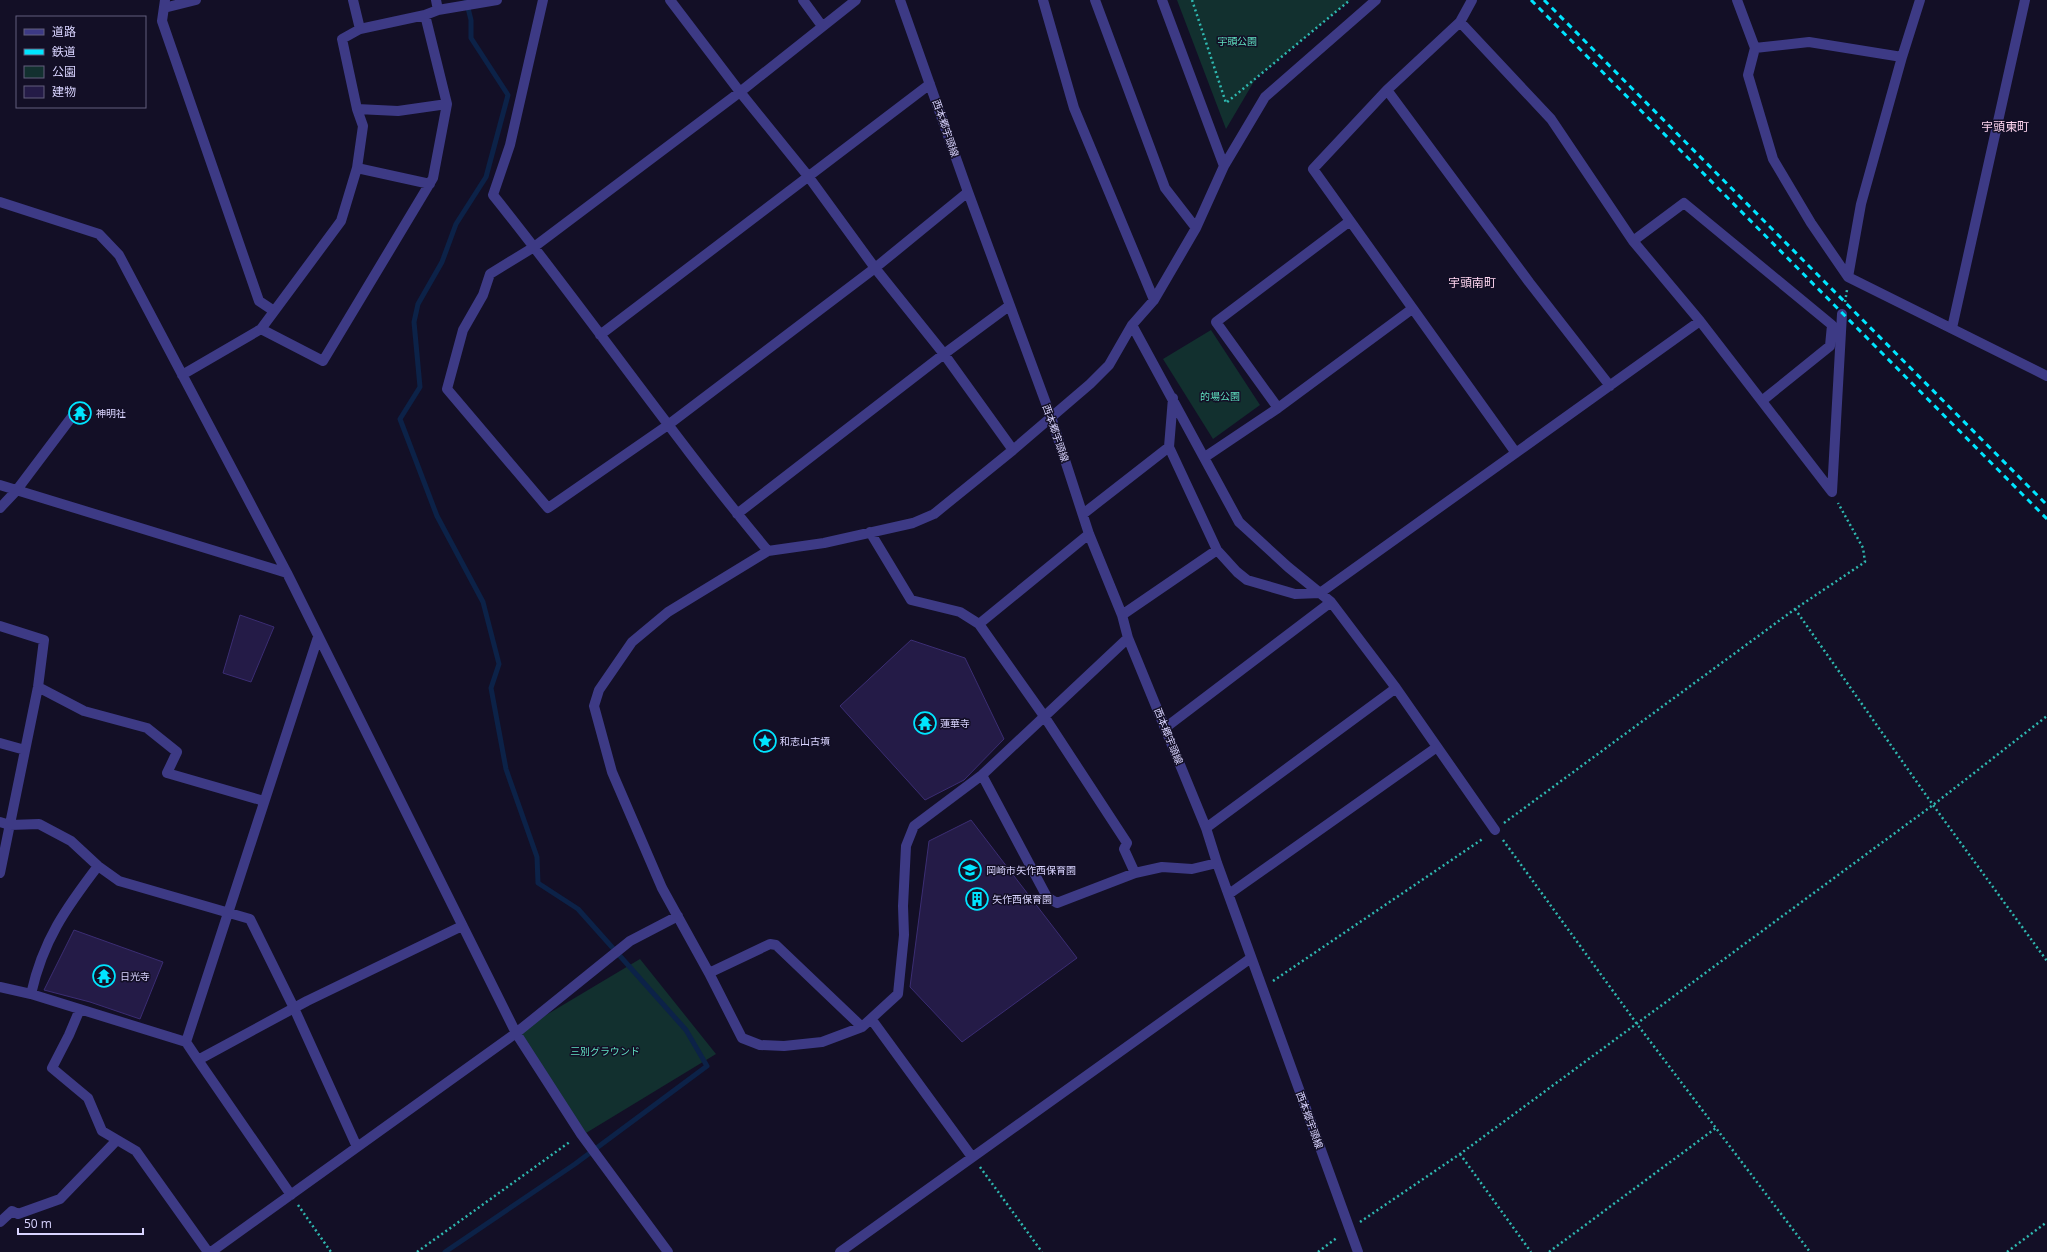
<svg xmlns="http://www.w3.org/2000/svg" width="2047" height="1252" viewBox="0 0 2047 1252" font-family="'Open Sans','Noto Sans JP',sans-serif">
<rect width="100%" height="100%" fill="#130f26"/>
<path fill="#12302f" d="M 1177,0 L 1350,0 L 1256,78 L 1226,129 Z
M 1211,330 L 1260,405 L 1213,439 L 1163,359 Z
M 640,959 L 716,1054 L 586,1133 L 516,1033 Z"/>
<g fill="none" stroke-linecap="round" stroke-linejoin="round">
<path stroke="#0c2248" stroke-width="5" d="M 445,1252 L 575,1164 L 707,1066 L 686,1030 L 578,909 L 538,883 L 537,857 L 506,769 L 491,688 L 499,664 L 483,602 L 437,516 L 400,419 L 420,387 L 414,322 L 418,304 L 442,262 L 456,224 L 486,177 L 508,95 L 471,38 L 471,20 L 466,0"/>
</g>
<path fill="#241b47" stroke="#3b2d73" d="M 240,615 L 274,627 L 251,682 L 223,673 Z
M 911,640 L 965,658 L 1004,739 L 964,780 L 925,800 L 840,706 Z
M 971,820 L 1077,958 L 962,1042 L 910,987 L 929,841 Z
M 74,930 L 163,962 L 140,1019 L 90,1002 L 44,990 Z"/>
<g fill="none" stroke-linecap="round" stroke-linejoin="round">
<path stroke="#2fb8b0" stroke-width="2.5" stroke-dasharray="2 3" stroke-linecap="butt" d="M 1192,0 L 1226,103 L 1350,0
M 1845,302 L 1847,290
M 1795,609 L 1933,805 L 2047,961
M 1504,823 L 1795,609 L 1865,562 L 1863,548 L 1838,503
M 1503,840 L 1637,1024 L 1810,1252
M 1273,981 L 1484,838
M 1460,1154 L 1531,1252
M 980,1167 L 1042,1252
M 298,1205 L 331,1252
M 1360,1222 L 1460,1154 L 1933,805 L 2047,716
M 417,1252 L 571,1141
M 1318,1252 L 1338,1237
M 1549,1252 L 1716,1128
M 2007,1252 L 2047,1222"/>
<path stroke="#3d3a85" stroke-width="10" d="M 165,0 L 162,21 L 259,301 L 274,311
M 353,0 L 360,29
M 436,0 L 438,10
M 543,0 L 510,145 L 493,195 C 587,312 672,436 768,551
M 670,0 L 740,92 L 808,176 L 875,268 L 944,354 L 1013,450
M 803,0 L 822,26
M 856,0 L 740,92 L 534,247 L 490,274 L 483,295 L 463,330 L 447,389 L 548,508 L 668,425 L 875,268 L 968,192
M 900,0 L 968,192 L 1051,417 L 1089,534 L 1122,615 L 1128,638 L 1206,828 L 1217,863 L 1358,1252
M 1043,0 L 1074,108 L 1154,300
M 1095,0 L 1165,188 L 1196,228
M 1162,0 L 1224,166
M 1737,0 L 1755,48 L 1748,75 L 1773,159 L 1811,223 L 1848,277 L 2047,376
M 164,8 L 196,0
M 1460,22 L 1472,0
M 1755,48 L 1809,42 L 1902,57
M 1387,90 L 1529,282 L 1610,386
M 357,109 L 398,111 L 447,104
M 357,168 L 430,184
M 0,202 L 99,234 L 119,255 L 287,573 L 516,1033 L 581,1134 L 668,1252
M 1633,241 L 1684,203 L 1832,325 L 1830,346 L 1763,400
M 1848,277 L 1861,204 L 1902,57 L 1920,0
M 1132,325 L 1239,522 L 1288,567 L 1331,602 L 1396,688 L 1495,830
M 1952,328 L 2025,0
M 261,329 L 323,361 L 433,178 L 447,104 L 425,15
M 600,335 L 930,84
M 182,375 L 261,329 L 341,221 L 357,168 L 363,126 L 357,109 L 342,39 L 360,29 L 425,15 L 438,10 L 497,0
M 1278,408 L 1216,322 L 1350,221
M 1169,447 L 1217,550
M 1516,453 L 1313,169 L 1387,90 L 1460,22 L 1551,119 L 1633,241 L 1700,321 L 1832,492
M 1205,457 L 1278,408 L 1412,309
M 0,485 L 287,573
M 1832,492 L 1842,314
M 0,508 L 16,491 L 74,414
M 737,514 L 944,354 L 1009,306
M 1083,514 L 1169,447 L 1173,398
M 870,532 L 911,600 L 960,612 L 979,624
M 1089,534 L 979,624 L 1044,716 L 1127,843 L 1124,849 L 1135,873
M 1122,615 L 1217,550 L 1237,572 L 1247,580 L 1295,594 L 1320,593 L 1700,321
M 0,626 L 44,640 L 38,687 L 0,873
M 1128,638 L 982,775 L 914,826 L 906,846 L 903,906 L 904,935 L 898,994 L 862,1027 L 822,1042 L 784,1046 L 760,1045 L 742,1038 L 709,973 L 662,888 L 612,772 L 594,706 L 599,690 L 632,642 L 668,612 L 768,551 L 824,543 L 913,523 L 934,514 L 1013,450 L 1090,384 L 1109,365 L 1132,325 L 1154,300 L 1196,228 L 1224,166 L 1265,97 L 1376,0
M 38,687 L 84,711 L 147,728 L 177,752 L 167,773 L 264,801
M 1165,728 L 1331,602
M 0,743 L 25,750
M 982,775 L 1047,897 L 1057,903 L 1135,873 L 1162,867 L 1192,869 L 1217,863
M 0,822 L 10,825 L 39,824 L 71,841 L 98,866 L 119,881 L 250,919 L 294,1008 L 357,1147
M 1206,828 L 1396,688
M 1229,894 L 1437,747
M 709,973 L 770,944 L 776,945 L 862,1027
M 0,987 L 31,994 L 186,1042 L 318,637
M 31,994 C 43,940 66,908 98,866
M 80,1009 L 69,1035 L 52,1068 L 88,1098 L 102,1131 L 136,1151 L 208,1252
M 872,1020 L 972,1157
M 186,1042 L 198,1060
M 291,1195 L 198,1060 L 307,1001 L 462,926
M 0,1222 L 12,1211 L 18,1214 L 60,1199 L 117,1140
M 211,1252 L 516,1033 L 630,941 L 678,916
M 840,1252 L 1251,958"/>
<path stroke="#00e5ff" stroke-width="3" stroke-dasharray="6 5" stroke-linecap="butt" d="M 1531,0 L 2047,519
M 1544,0 L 2047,505"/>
</g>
<defs>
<g id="temple-ring" transform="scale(1.15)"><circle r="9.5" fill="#130f26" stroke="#00e5ff" stroke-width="1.5"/><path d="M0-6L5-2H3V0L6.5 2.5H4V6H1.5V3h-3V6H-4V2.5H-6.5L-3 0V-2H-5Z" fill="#00e5ff"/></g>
<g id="sight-ring" transform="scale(1.15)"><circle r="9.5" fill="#130f26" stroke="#00e5ff" stroke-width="1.5"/><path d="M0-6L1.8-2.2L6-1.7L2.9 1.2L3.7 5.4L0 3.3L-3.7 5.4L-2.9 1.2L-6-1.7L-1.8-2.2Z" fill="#00e5ff"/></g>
<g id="school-ring" transform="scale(1.15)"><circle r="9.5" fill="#130f26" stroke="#00e5ff" stroke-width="1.5"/><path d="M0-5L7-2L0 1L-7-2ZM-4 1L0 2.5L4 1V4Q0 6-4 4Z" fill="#00e5ff"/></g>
<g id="building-ring" transform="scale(1.15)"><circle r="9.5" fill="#130f26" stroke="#00e5ff" stroke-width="1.5"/><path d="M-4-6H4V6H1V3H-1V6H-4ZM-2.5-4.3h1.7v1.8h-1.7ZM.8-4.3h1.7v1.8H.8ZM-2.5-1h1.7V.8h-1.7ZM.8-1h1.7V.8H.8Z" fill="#00e5ff"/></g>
</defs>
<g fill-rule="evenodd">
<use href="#temple-ring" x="80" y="413"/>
<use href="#temple-ring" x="925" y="723"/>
<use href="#sight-ring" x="765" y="741"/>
<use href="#school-ring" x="970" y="870"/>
<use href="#building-ring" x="977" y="899"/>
<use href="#temple-ring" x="104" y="976"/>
</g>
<g text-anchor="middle" stroke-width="3" stroke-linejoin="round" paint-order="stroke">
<g font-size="10" fill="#5fe0c0" stroke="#130f26">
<text x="1237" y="45">宇頭公園</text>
<text x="1220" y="400">的場公園</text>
<text x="605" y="1055">三別グラウンド</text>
</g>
<g font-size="10" fill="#d9d4ff" stroke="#130f26">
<text transform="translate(946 128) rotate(71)" y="4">西本郷宇頭線</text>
<text transform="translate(1056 433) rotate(71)" y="4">西本郷宇頭線</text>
<text transform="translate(1169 736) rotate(68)" y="4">西本郷宇頭線</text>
<text transform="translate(1310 1120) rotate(70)" y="4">西本郷宇頭線</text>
</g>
<g font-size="10" fill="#d9d4ff" stroke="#130f26" text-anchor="start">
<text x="96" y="417">神明社</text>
<text x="940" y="727">蓮華寺</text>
<text x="780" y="745">和志山古墳</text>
<text x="986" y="874">岡崎市矢作西保育園</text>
<text x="992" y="903">矢作西保育園</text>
<text x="120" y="980">日光寺</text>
</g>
<g font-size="12" fill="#ffd6f0" stroke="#130f26">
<text x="2005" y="131">宇頭東町</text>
<text x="1472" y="287">宇頭南町</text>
</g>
</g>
<rect x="16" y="16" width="130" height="92" fill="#130f26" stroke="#625e7d"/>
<rect x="24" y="29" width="20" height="6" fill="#3d3a85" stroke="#625e7d"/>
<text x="52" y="36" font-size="12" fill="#d9d4ff">道路</text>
<rect x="24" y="49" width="20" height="6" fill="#00e5ff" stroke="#625e7d"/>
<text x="52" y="56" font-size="12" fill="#d9d4ff">鉄道</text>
<rect x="24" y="66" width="20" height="12" fill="#12302f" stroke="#625e7d"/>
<text x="52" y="76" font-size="12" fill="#d9d4ff">公園</text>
<rect x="24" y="86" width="20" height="12" fill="#241b47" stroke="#625e7d"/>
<text x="52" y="96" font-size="12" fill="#d9d4ff">建物</text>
<path d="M18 1228v6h125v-6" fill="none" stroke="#d9d4ff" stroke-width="2"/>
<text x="24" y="1228" font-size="12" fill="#d9d4ff" stroke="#130f26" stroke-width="3" paint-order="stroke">50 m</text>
</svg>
